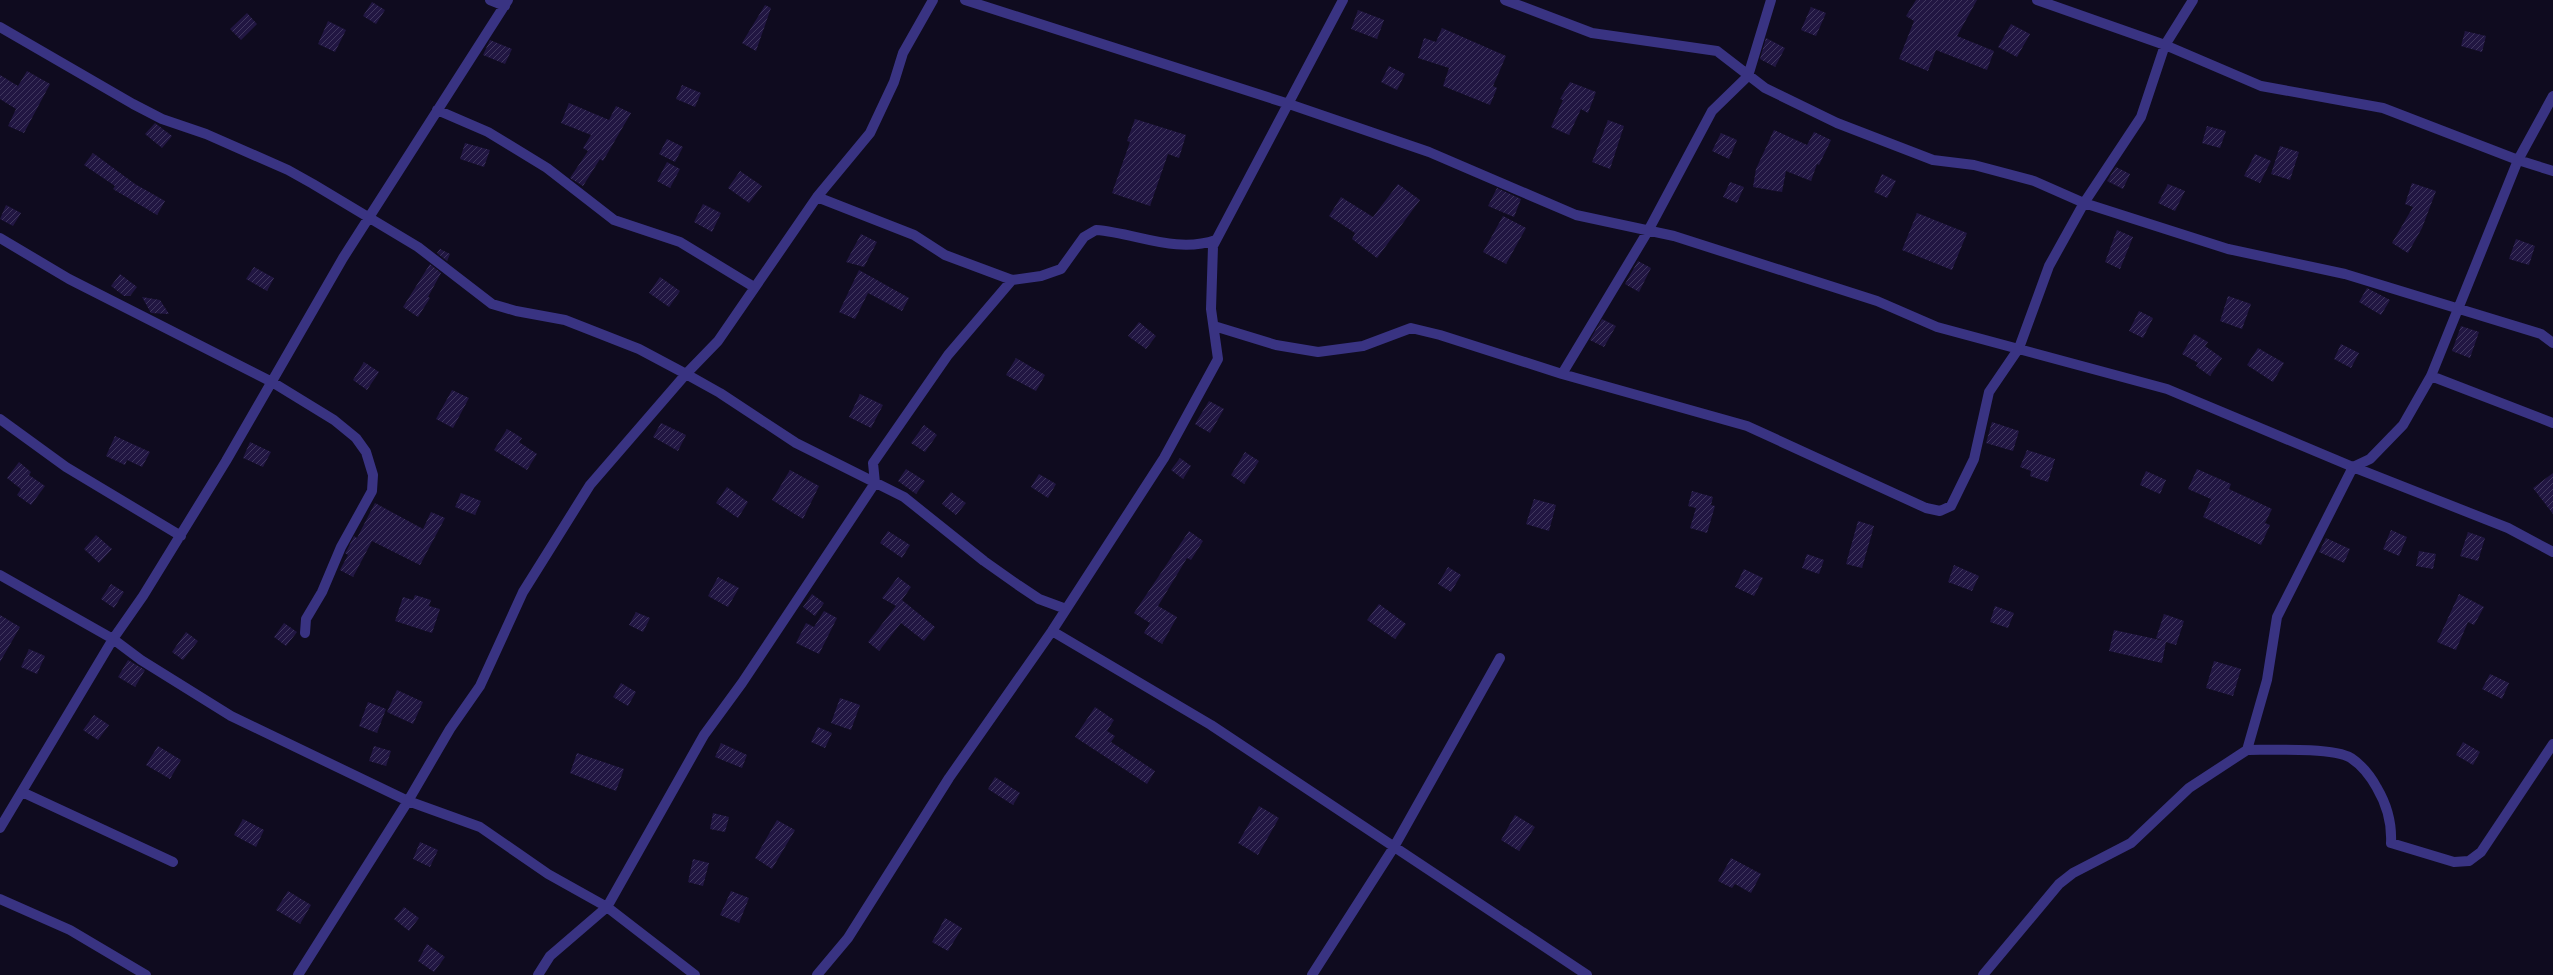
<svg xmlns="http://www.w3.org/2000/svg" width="2553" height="975" viewBox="0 0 2553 975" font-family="'Nunito Sans',sans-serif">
<defs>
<pattern id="building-hatch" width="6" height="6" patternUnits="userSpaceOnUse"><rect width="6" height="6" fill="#211642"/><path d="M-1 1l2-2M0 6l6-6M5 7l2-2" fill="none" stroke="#40375e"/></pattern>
</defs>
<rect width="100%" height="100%" fill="#0f0b1f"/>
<path fill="url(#building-hatch)" d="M 1916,0 L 1977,0 L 1957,36 L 1994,51 L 1987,70 L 1936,50 L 1928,71 L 1899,59 L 1914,21 L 1906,16 Z
M 372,2 L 385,10 L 376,24 L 363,16 Z
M 765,5 L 771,8 L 756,51 L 742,43 Z
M 1811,7 L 1826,13 L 1816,36 L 1801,30 Z
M 1358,10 L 1384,20 L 1377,39 L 1351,29 Z
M 247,13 L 257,24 L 241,40 L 230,29 Z
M 328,21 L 346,30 L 335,52 L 318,44 Z
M 2011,24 L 2030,34 L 2017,57 L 1998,47 Z
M 1442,28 L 1506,56 L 1493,86 L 1497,88 L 1490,105 L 1443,86 L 1449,68 L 1418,58 L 1424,38 L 1436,42 Z
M 2465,31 L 2486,36 L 2482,52 L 2461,46 Z
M 1766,38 L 1785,48 L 1775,67 L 1760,59 Z
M 490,40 L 512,49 L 505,64 L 483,55 Z
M 1389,66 L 1405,74 L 1397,90 L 1381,82 Z
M 27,71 L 50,84 L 24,133 L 8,126 L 16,109 L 0,99 L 0,75 L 18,86 Z
M 1570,82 L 1596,92 L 1588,113 L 1581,109 L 1569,135 L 1551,127 L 1563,100 L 1560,99 Z
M 682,85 L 701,93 L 695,107 L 676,99 Z
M 569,103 L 609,120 L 616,106 L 631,113 L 603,161 L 600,159 L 583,186 L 570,178 L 588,151 L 583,148 L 591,135 L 561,123 Z
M 1135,119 L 1186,135 L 1179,158 L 1168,154 L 1150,206 L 1112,193 L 1130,142 L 1127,141 Z
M 1608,120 L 1624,126 L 1610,169 L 1592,162 Z
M 155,123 L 172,136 L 162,148 L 145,134 Z
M 2207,126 L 2226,131 L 2220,148 L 2202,143 Z
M 1774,130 L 1807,145 L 1814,132 L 1831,140 L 1819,165 L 1817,164 L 1811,181 L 1786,171 L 1782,192 L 1753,187 L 1756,169 Z
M 1721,133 L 1737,140 L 1729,159 L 1712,151 Z
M 667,139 L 683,147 L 675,162 L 659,154 Z
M 465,143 L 490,150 L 484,167 L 460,159 Z
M 2280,146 L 2299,152 L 2290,180 L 2271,174 Z
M 93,153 L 135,184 L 165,201 L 157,215 L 113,189 L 115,186 L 84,165 Z
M 2255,154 L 2271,161 L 2260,183 L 2244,176 Z
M 667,162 L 680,169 L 670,188 L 657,181 Z
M 2116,167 L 2130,174 L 2123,189 L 2107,181 Z
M 740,171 L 762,186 L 749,203 L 728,188 Z
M 1882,174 L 1896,181 L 1887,198 L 1874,192 Z
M 1730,182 L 1744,187 L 1737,203 L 1723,197 Z
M 2412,183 L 2436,191 L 2422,228 L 2408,253 L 2392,243 L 2413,207 L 2405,204 Z
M 1398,184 L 1420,200 L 1377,258 L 1352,239 L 1355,233 L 1329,216 L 1341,197 L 1373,217 Z
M 2168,184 L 2185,191 L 2175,211 L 2158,203 Z
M 1497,188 L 1521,199 L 1514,217 L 1488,206 Z
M 703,204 L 721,213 L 712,232 L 694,222 Z
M 6,205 L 21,213 L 13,226 L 0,219 Z
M 1917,213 L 1967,233 L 1952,270 L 1902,250 Z
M 1503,216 L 1526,228 L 1506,264 L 1483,252 Z
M 2117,230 L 2133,237 L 2120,269 L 2105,262 Z
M 861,234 L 877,242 L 864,267 L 846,262 Z
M 2516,239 L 2535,246 L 2529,265 L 2509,259 Z
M 440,249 L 450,254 L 447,261 L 437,253 Z
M 1638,261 L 1651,268 L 1639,292 L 1625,284 Z
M 430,264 L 441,273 L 428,297 L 430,298 L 418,317 L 403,307 Z
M 254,267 L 274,278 L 267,291 L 246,279 Z
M 859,270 L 909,298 L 902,311 L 868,293 L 855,319 L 839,312 Z
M 120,274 L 137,287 L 130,296 L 124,296 L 111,286 Z
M 660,277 L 680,291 L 669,307 L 649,293 Z
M 2367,288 L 2390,300 L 2381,315 L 2359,302 Z
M 2228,296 L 2251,304 L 2242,329 L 2220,321 Z
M 142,297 L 160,300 L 169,314 L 151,313 Z
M 2139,311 L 2153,318 L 2143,338 L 2129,331 Z
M 1602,319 L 1616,326 L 1604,347 L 1590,340 Z
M 1139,322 L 1156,336 L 1146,349 L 1128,336 Z
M 2461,326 L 2479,332 L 2470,358 L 2452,351 Z
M 2194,334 L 2208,342 L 2205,346 L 2222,358 L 2210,376 L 2196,366 L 2198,363 L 2182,354 Z
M 2341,344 L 2359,353 L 2351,368 L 2334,359 Z
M 2258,348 L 2284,363 L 2273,382 L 2247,365 Z
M 1016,358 L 1045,375 L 1036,391 L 1006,375 Z
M 364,362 L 379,372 L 367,390 L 353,380 Z
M 452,390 L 469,398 L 453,428 L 436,419 Z
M 860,394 L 883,405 L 871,428 L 849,417 Z
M 1209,401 L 1224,409 L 1210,433 L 1195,424 Z
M 1992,422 L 2019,431 L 2013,451 L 1986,443 Z
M 661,423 L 686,435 L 678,451 L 653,437 Z
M 924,425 L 937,435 L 925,452 L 911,443 Z
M 507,429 L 522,438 L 519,442 L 537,454 L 527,470 L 494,450 Z
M 115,436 L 150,452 L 142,467 L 127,460 L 125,465 L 106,456 Z
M 250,442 L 271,452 L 263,467 L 243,458 Z
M 2027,450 L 2055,459 L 2048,482 L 2030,476 L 2031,471 L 2020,467 Z
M 1245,452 L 1259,461 L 1244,484 L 1231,475 Z
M 1180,458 L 1191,466 L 1183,479 L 1171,470 Z
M 19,462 L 31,472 L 29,475 L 45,486 L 31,505 L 17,495 L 21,489 L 7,478 Z
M 906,469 L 925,481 L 916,494 L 898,481 Z
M 2197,469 L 2231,484 L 2229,489 L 2272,509 L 2265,523 L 2270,525 L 2261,545 L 2203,517 L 2211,499 L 2188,489 Z
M 790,470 L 819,486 L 803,519 L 772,500 Z
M 2146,471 L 2166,480 L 2160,494 L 2140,485 Z
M 2553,473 L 2553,514 L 2533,488 Z
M 1039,474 L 1056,484 L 1048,498 L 1031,487 Z
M 727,487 L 748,502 L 738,518 L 716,503 Z
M 1692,491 L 1713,497 L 1711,505 L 1715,506 L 1707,533 L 1690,528 L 1696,508 L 1688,506 Z
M 951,492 L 966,503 L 956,515 L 942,504 Z
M 461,493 L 481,501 L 475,515 L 455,507 Z
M 1534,499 L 1556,505 L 1549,531 L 1526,524 Z
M 375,503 L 423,529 L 431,512 L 445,518 L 420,565 L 372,541 L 353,577 L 340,570 L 348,555 L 345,553 L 347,550 L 354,536 L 357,538 Z
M 1858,521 L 1874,526 L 1862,568 L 1846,564 Z
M 2391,530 L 2407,537 L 2399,556 L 2383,549 Z
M 888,531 L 910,545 L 902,558 L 880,543 Z
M 1189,531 L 1203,541 L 1191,560 L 1187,558 L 1158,606 L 1177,617 L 1162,644 L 1144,633 L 1150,623 L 1134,613 Z
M 2468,532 L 2485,538 L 2478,561 L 2460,556 Z
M 96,535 L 112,549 L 99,563 L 84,549 Z
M 2326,538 L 2350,549 L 2344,563 L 2319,552 Z
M 2419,551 L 2436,554 L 2433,569 L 2416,566 Z
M 1807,554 L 1824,560 L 1819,574 L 1802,568 Z
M 1954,565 L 1979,576 L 1972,591 L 1948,582 Z
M 1448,567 L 1461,575 L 1451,592 L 1438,584 Z
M 1744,569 L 1763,578 L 1754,596 L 1735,587 Z
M 718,577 L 739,588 L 728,607 L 708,596 Z
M 898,577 L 911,587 L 902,600 L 935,627 L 924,641 L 901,623 L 879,651 L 868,642 L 896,606 L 882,598 Z
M 111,584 L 124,592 L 114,608 L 101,599 Z
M 812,594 L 824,603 L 815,616 L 803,607 Z
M 2459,594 L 2484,607 L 2474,625 L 2468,622 L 2456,650 L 2437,642 Z
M 415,595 L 431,600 L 429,606 L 440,609 L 432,633 L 395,621 L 403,597 L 413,600 Z
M 1379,604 L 1406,624 L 1395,639 L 1367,620 Z
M 1995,606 L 2014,613 L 2008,628 L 1990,622 Z
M 824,611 L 837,618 L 819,654 L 796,643 L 806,623 L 814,627 Z
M 636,612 L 650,618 L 643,632 L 629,625 Z
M 2164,614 L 2184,621 L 2176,645 L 2166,642 L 2162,663 L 2109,651 L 2114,630 L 2165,641 L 2156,638 Z
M 0,615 L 20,627 L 0,662 Z
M 284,623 L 297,632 L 286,646 L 274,637 Z
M 186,632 L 198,641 L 183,660 L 172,652 Z
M 29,649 L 45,656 L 37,674 L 21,667 Z
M 128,660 L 145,670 L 135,687 L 118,677 Z
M 2214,661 L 2241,669 L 2233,696 L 2206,688 Z
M 2490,674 L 2509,683 L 2502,699 L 2482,689 Z
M 621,683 L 636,692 L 628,706 L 613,697 Z
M 397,690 L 423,702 L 413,724 L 387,712 Z
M 840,698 L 860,705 L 851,730 L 831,723 Z
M 368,702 L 386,709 L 377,733 L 359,726 Z
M 1095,707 L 1114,720 L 1107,731 L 1115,736 L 1111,742 L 1155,771 L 1147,784 L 1075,737 Z
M 94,715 L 109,725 L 98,740 L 83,730 Z
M 818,727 L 832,733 L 825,748 L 811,742 Z
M 2463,742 L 2480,752 L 2473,765 L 2456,755 Z
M 721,743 L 747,755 L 742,768 L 715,757 Z
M 158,746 L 181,760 L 170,779 L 146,765 Z
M 374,746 L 391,751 L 386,766 L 369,761 Z
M 577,753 L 624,769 L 616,791 L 570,773 Z
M 995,777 L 1020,793 L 1013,805 L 988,789 Z
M 1259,806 L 1279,818 L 1258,855 L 1238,843 Z
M 713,813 L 729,817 L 725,832 L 710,829 Z
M 1515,815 L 1535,827 L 1519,851 L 1501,840 Z
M 243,819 L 264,830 L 256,847 L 234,835 Z
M 777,820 L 795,830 L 772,869 L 755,858 Z
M 420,842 L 438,850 L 430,867 L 413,859 Z
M 1731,858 L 1761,874 L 1751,893 L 1735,884 L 1732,888 L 1718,881 Z
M 693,859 L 709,863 L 703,886 L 688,882 Z
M 288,891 L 311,905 L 300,924 L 276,910 Z
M 731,891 L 749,898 L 739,923 L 720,915 Z
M 404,907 L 419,918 L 409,931 L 394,919 Z
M 945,918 L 962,928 L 948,951 L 932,942 Z
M 427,944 L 445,957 L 434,972 L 418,961 Z"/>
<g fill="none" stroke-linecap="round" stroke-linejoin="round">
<path stroke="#393382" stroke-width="10" d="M 490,0 L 505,6
M 965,0 L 1289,104 L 1429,152 L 1576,215 L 1674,236 L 1877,301 L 1937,327 L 2167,389 L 2353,467 L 2508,528 L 2553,552
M 1505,0 L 1592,33 L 1717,51 L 1765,88 L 1837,123 L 1933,160 L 1974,165 L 2034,181 L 2084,203 L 2228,249 L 2345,274 L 2541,334 L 2553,343
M 2037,0 L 2165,45 L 2261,86 L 2383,108 L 2518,160 L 2553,171
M 0,27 L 133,104 L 162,119 L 206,134 L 288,170 L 313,184 L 418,247 L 492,304 L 516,311 L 565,320 L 639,349 L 686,374 L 720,393 L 796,443 L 904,497 L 984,561 L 1018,585 L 1039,599 L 1066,609
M 437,110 L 488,132 L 547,168 L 614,220 L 680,242 L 754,287
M 817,197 L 914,235 L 945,255 L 1012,280 L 1041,276 L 1061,269 L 1084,237 L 1096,230 C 1137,233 1175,254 1216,240
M 0,238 L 69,279 L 272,382 L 334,420 L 356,438 L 366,452 L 373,475 L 372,491 L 341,547 L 322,592 L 306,619 L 305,633
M 1214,326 L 1276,345 L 1318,352 L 1363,346 L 1411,328 L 1440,335 L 1562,374 L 1747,426 L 1926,508 L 1940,511 L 1951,506 L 1974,459 L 1989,392 L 2019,348 L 2049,266 L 2084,203 L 2141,117 L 2165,45 L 2193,0
M 1562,374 L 1648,231 L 1712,111 L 1748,76 L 1771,0
M 2431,376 L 2553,423
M 0,419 L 66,467 L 181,536
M 0,575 L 113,639 L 141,660 L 231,716 L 408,801 L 480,827 L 548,874 L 607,907 L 704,735 L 742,683 L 875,483 L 873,463 L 948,355 L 1012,280
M 1052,631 L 1211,725 L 1587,975
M 2247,750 C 2270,750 2333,747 2351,758 C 2363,766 2370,775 2377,788 C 2387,805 2392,823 2391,843 L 2454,862 L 2469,861 L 2481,852 L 2553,744
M 22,792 L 173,862
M 0,828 L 113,639 L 143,596 L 226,461 L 343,258 L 508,0
M 0,899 L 70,930 L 146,975
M 298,975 L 408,801 L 450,729 L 480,686 L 523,592 L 590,485 L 686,374 L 718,341 L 817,197 L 870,133 L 894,82 L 903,53 L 933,0
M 538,975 L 550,956 L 607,907 L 695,975
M 817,975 L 848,938 L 949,778 L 1052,631 L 1164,458 L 1218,359 L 1211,309 L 1213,246 L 1343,0
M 1312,975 L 1394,847 L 1500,658
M 1983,975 L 2059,884 L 2073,873 L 2131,843 L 2189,788 L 2247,750 L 2267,680 L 2277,617 L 2353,467 L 2370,459 L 2403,425 L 2431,376 L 2518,160 L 2553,96"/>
</g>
</svg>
